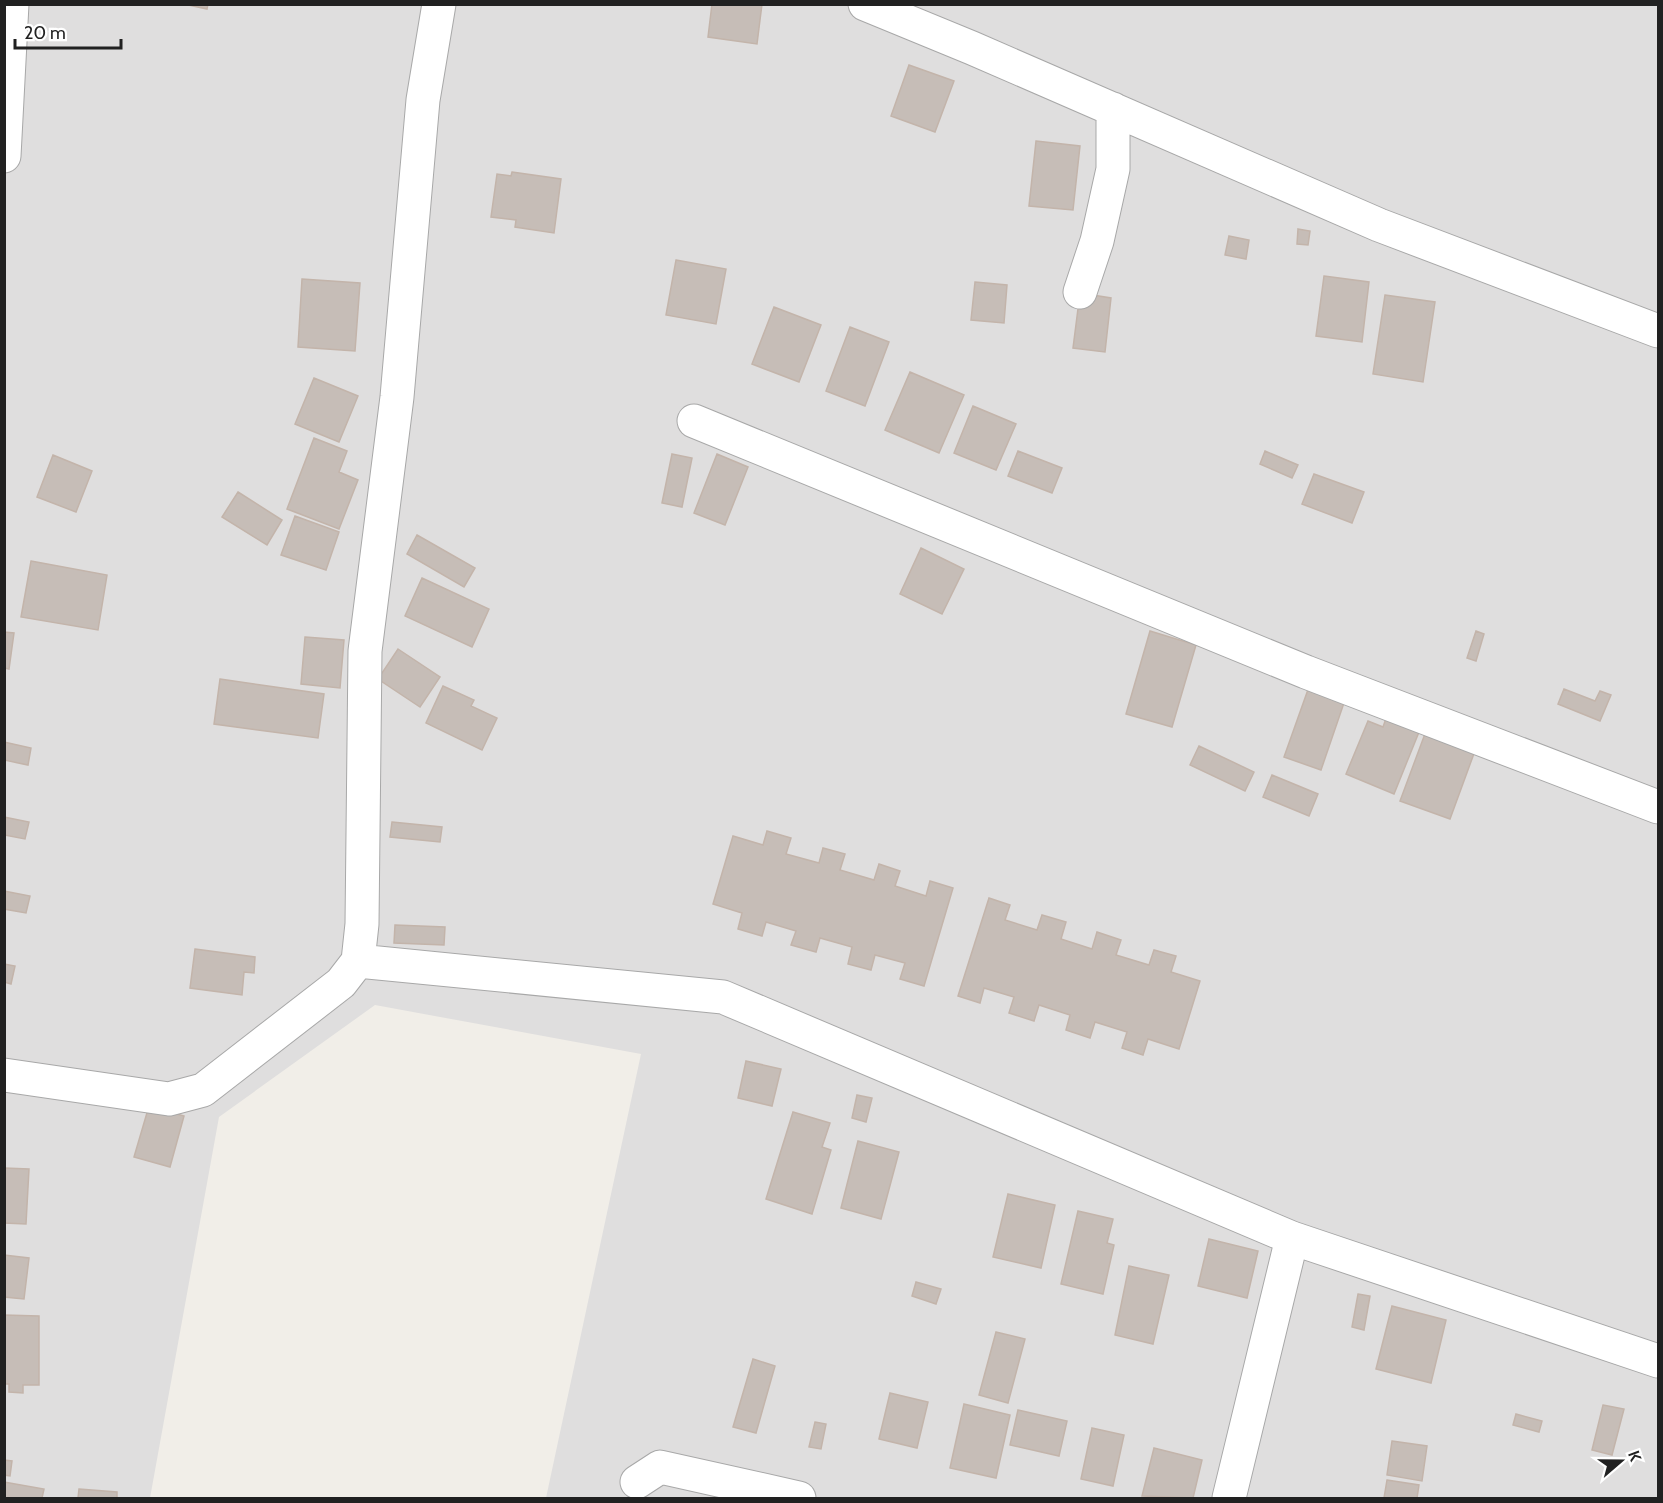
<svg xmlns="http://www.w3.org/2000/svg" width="1663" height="1503" viewBox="0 0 1663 1503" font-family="Cabin,sans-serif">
<rect width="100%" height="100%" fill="#f1eee8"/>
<path fill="#dfdede" d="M 5,5 L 1658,5 L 1658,1498 L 546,1498 L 641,1054 L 375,1005 L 219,1117 L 150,1498 L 5,1498 Z"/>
<path fill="#c6bdb7" stroke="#c3b4aa" stroke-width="1.5" d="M 184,4 L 208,4 L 207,9 Z
M 712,4 L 762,4 L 757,44 L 708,37 Z
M 909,65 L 954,81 L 935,132 L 891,116 Z
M 1036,141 L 1080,146 L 1073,210 L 1029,206 Z
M 512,172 L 561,179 L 554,233 L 515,227 L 516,220 L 491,217 L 497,174 L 511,176 Z
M 1298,229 L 1310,231 L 1308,245 L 1297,244 Z
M 1229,236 L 1249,240 L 1246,259 L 1225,255 Z
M 676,260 L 726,269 L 716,324 L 666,315 Z
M 1324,276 L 1369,282 L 1362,342 L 1316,336 Z
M 302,279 L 360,283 L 355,351 L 298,347 Z
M 975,282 L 1007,285 L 1004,323 L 971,320 Z
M 1080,293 L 1111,298 L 1105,352 L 1073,348 Z
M 1385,295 L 1435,302 L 1423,382 L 1373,374 Z
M 774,307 L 821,325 L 799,382 L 752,364 Z
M 850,327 L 889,342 L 865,406 L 826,391 Z
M 910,372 L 964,395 L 939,453 L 885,430 Z
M 314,378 L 358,396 L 339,442 L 295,424 Z
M 973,406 L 1016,424 L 996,470 L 954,453 Z
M 314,438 L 347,451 L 339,472 L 358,480 L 339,529 L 287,509 Z
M 1018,451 L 1062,468 L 1052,493 L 1008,476 Z
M 1265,451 L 1298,465 L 1292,478 L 1260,464 Z
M 672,454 L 692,458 L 682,507 L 662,503 Z
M 717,454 L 748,467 L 725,525 L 694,513 Z
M 53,455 L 92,471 L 76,512 L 37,497 Z
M 1314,474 L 1364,492 L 1352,523 L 1302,504 Z
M 238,492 L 282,520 L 267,545 L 222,517 Z
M 295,516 L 339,532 L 326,570 L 281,555 Z
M 417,535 L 475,568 L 464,587 L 407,554 Z
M 921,548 L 964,569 L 942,614 L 900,594 Z
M 31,561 L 107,575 L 98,630 L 21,617 Z
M 422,578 L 489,609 L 472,647 L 405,616 Z
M 1150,631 L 1196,645 L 1172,727 L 1126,714 Z
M 1476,631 L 1484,634 L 1476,661 L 1467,658 Z
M 4,632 L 14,633 L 9,669 L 4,668 Z
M 305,637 L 344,640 L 340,688 L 301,684 Z
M 398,649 L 440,677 L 420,707 L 378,679 Z
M 220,679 L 324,694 L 318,738 L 214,724 Z
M 1310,684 L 1346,697 L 1321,770 L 1284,757 Z
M 443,686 L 474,700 L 471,706 L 497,718 L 482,750 L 426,723 Z
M 1564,689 L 1595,701 L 1600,691 L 1611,695 L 1600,721 L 1558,704 Z
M 1389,710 L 1419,732 L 1394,794 L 1346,774 L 1368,721 L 1383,727 Z
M 1429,723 L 1476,748 L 1450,819 L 1400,801 Z
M 4,742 L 31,748 L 28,765 L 4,760 Z
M 1199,746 L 1254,772 L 1245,791 L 1190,765 Z
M 1272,775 L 1318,794 L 1309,816 L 1263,797 Z
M 4,817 L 29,822 L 25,839 L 4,835 Z
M 392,822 L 442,827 L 440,842 L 390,837 Z
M 767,831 L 791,838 L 786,854 L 819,863 L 823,848 L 845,854 L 840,870 L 874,880 L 879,864 L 900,871 L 895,886 L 926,896 L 930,881 L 953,888 L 924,986 L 900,979 L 905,963 L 875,955 L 871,970 L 848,964 L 852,947 L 820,938 L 816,952 L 791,945 L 796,931 L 766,922 L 762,936 L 738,929 L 742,913 L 713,904 L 733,836 L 763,845 Z
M 4,891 L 30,896 L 26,913 L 4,909 Z
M 989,898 L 1010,905 L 1005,920 L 1037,930 L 1042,915 L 1066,922 L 1061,939 L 1092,949 L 1097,932 L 1121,940 L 1116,955 L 1149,965 L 1154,950 L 1176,956 L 1171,972 L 1200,981 L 1179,1049 L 1148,1039 L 1143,1055 L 1122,1048 L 1127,1032 L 1095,1022 L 1090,1038 L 1066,1030 L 1070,1015 L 1039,1005 L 1034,1021 L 1009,1013 L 1014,997 L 984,988 L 980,1003 L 958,996 Z
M 395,925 L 445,927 L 444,945 L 394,943 Z
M 195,949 L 255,957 L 254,973 L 244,972 L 242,995 L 190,988 Z
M 4,964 L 15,966 L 11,984 L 4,982 Z
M 746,1061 L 781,1069 L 772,1106 L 738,1098 Z
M 857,1095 L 872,1098 L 866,1122 L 852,1118 Z
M 149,1106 L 184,1116 L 170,1167 L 134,1157 Z
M 793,1112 L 830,1123 L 822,1147 L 831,1150 L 812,1214 L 766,1199 Z
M 858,1141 L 899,1152 L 881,1219 L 841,1208 Z
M 4,1168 L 29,1169 L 26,1224 L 4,1223 Z
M 1008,1194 L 1055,1205 L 1041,1268 L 993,1257 Z
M 1078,1211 L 1113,1219 L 1107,1243 L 1114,1245 L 1103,1294 L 1061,1284 Z
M 1209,1239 L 1258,1251 L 1247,1298 L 1198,1286 Z
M 4,1255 L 29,1258 L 24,1299 L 4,1297 Z
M 1129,1266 L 1169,1275 L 1153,1344 L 1115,1335 Z
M 916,1282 L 941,1289 L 936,1304 L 912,1296 Z
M 1358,1294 L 1370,1296 L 1364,1330 L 1352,1327 Z
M 1392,1306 L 1446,1320 L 1431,1383 L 1376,1369 Z
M 4,1315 L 39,1316 L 39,1385 L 23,1385 L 23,1393 L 9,1392 L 9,1384 L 4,1384 Z
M 996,1332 L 1025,1339 L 1008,1403 L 979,1395 Z
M 753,1359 L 775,1366 L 756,1433 L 733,1427 Z
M 890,1393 L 928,1402 L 917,1448 L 879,1439 Z
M 964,1404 L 1010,1415 L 996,1478 L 950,1468 Z
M 1603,1405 L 1624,1409 L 1612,1455 L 1592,1450 Z
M 1018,1410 L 1067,1421 L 1059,1456 L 1010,1445 Z
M 1516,1414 L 1542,1421 L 1539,1432 L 1513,1425 Z
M 815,1422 L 826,1424 L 821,1449 L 809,1447 Z
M 1092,1428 L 1124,1435 L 1113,1486 L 1081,1479 Z
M 1392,1441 L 1427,1446 L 1422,1481 L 1387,1475 Z
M 1154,1448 L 1202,1460 L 1193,1498 L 1142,1496 Z
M 4,1460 L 12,1461 L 10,1476 L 4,1475 Z
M 1387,1480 L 1419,1485 L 1417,1498 L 1384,1498 Z
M 4,1482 L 44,1489 L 42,1498 L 4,1498 Z
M 79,1489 L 117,1492 L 117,1498 L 78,1498 Z"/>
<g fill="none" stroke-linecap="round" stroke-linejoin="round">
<g stroke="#a8a8a8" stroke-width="35">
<path id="minor" d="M 865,4 L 972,48 L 1379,225 L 1658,331
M 4,156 L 12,4
M 1080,292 L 1097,241 L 1113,169 L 1113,109
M 694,421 L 1306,672 L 1658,807
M 358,961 L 723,997 L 1292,1238 L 1658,1361
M 4,1075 L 169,1099 L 203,1090 L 341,983 L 358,961 L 362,924 L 365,651 L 397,397 L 423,100 L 439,4
M 637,1482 L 660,1467 L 799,1498
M 1229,1498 L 1292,1238"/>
</g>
<use href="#minor" stroke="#fff" stroke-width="33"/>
</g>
<rect width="1663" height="1503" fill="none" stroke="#212121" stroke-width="12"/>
<g transform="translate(1621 1461) rotate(70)" stroke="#ffffff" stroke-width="4.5" paint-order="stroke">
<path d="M0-4.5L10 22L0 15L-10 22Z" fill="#212121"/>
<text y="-9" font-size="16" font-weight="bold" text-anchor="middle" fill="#212121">K</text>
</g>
<path d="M15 39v9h106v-9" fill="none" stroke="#212121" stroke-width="3"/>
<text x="24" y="39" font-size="18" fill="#212121" stroke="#ffffff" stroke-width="4.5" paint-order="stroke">20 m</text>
</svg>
